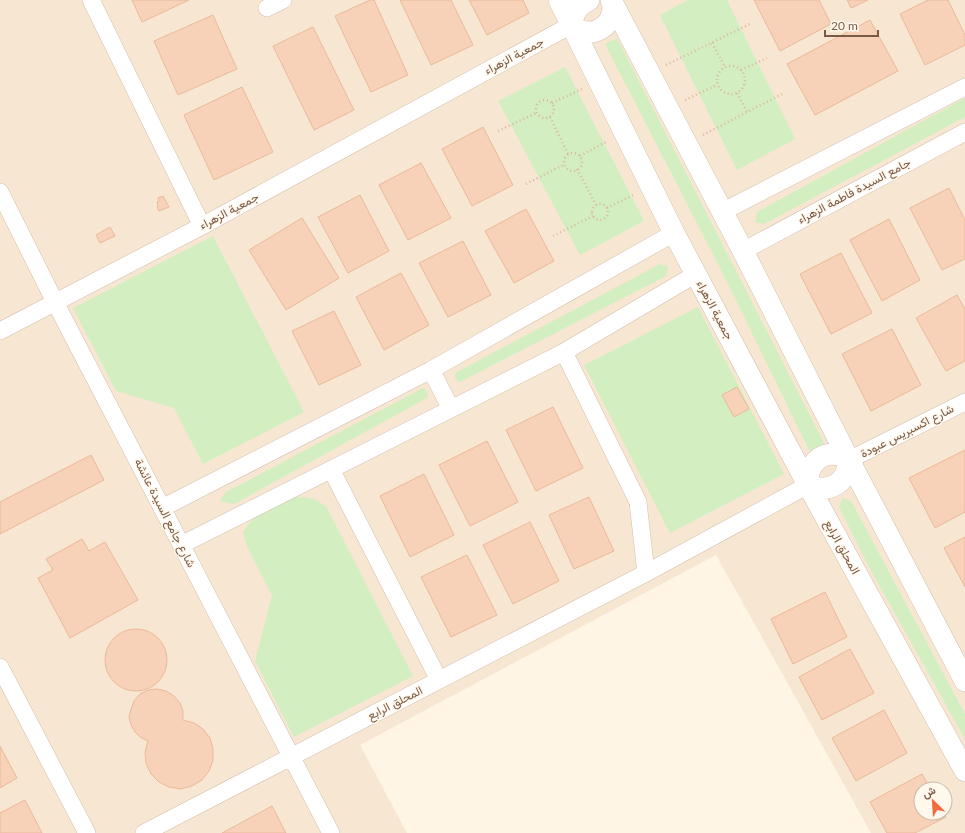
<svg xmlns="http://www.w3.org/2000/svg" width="965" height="833" viewBox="0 0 965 833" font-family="Lato,Vazirmatn,sans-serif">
<rect width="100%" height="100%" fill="#fef5e4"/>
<path fill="#f7e7d2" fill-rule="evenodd" d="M 0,0 L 965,0 L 965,833 L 871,833 L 716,555 L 360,745 L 407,833 L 0,833 ZM 921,789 L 945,789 L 945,813 L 921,813 Z"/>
<path fill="#d3eec1" d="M 688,0 L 727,0 L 795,139 L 737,170 L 660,15 Z
M 617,38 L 824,443 L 821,451 L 809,450 L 726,280 L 605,44 Z
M 565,67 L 644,221 L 580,255 L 498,101 Z
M 965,98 L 965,117 L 764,224 L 755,222 L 757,212 Z
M 213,236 L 304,412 L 203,464 L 174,408 L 116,391 L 73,308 Z
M 660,264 L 668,267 L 666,276 L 460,382 L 455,379 L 455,373 Z
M 698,307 L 784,474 L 670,533 L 584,365 Z
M 423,388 L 428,392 L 427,398 L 234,504 L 220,501 L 226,492 Z
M 287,497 L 302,497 L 314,499 L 326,506 L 413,676 L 294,737 L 255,661 L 272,595 L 247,547 L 243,532 L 251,521 L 263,510 Z
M 843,498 L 851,501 L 965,714 L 965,739 L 869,567 L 839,507 Z"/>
<path fill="#f7d2b9" stroke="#ebb998" d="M 132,0 L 189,0 L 142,22 Z
M 370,0 L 374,0 L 408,75 L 371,92 L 335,16 Z
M 400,0 L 451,0 L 473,45 L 431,65 Z
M 469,0 L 523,0 L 529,13 L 487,35 Z
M 754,0 L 819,0 L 831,24 L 780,51 Z
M 847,0 L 868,0 L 851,8 Z
M 928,0 L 948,0 L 965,35 L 965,45 L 925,65 L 900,14 Z
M 213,15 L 237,69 L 178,95 L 154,41 Z
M 870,20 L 898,71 L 815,115 L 787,64 Z
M 313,27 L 354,110 L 314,130 L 273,46 Z
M 242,87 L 273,152 L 214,180 L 184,115 Z
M 483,127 L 513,185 L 472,206 L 442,149 Z
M 421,163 L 451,218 L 408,240 L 379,185 Z
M 949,188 L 965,220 L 965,259 L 942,270 L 910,208 Z
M 360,195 L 389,251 L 348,273 L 318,217 Z
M 163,196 L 169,207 L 159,211 L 157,206 L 158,205 L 157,202 L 159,201 L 158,198 Z
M 526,209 L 554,261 L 514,283 L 485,231 Z
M 302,218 L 339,278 L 286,310 L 249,250 Z
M 889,219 L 920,280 L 882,301 L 850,240 Z
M 110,227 L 115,236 L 100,243 L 96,235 Z
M 463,241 L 491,295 L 448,317 L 419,263 Z
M 841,253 L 872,313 L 831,334 L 800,274 Z
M 401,273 L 429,325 L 384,350 L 356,297 Z
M 957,295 L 965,309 L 965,361 L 946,371 L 916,318 Z
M 334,311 L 361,365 L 319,385 L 292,331 Z
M 892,329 L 921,385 L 871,411 L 842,354 Z
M 737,387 L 749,409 L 734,417 L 722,395 Z
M 553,407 L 583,468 L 536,491 L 506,430 Z
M 487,441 L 518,502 L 470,526 L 439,465 Z
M 965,450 L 965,512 L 935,528 L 909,478 Z
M 91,455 L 104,480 L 0,534 L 0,502 Z
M 424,474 L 454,535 L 410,557 L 380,496 Z
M 589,497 L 614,551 L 574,569 L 549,515 Z
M 530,522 L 559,581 L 513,604 L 483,545 Z
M 965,537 L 965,587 L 944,548 Z
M 82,539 L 89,551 L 105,542 L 138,600 L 70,638 L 38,578 L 53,570 L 46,559 Z
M 467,555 L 497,615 L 451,637 L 421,577 Z
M 825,592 L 847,637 L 793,664 L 771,619 Z
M105 660a31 31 0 1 1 62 0a31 31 0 1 1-62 0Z
M 850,649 L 874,693 L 822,720 L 799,677 Z
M 157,689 L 166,691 L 174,696 L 180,703 L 183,711 L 183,720 L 194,723 L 203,729 L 210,738 L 213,749 L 213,760 L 209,771 L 202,780 L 192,786 L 181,789 L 169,787 L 159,782 L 151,774 L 146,763 L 145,752 L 148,741 L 140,737 L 135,732 L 131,725 L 129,717 L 131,709 L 134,701 L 140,694 L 148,690 Z
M 884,710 L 907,753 L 856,781 L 832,738 Z
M 0,746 L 17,778 L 0,788 Z
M 922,774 L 931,789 L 921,789 L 921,813 L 944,813 L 946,817 L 915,833 L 887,833 L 870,802 Z
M 25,800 L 42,833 L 0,833 L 0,813 Z
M 272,806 L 286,833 L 222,833 Z"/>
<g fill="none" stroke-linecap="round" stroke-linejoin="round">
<g stroke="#d4beac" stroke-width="18">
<path id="minor" d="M 91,0 L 202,226
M 267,8 L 283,0
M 0,192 L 55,302 L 331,833
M 722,212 L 965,87
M 743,251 L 965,132
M 0,331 L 202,226 L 571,25
M 564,352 L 638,502 L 646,573
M 431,370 L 451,409
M 849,460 L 965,402
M 331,469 L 439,680
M 162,508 L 431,370 L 674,233
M 181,545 L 564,352 L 696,274
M 0,667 L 87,833
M 144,833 L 646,573 L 808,485"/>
</g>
<g stroke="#d4beac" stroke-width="22">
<path id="tertiary" d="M 559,0 L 674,233 L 808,485 L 965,771
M 611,0 L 743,251 L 849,460 L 965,681
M 571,25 C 574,27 576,29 579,30 C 593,36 609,28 612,13 C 613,10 613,7 613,4
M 571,25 C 574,13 577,6 589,0
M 808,485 C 808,479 808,472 812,466 C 821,452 836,451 849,460
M 808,485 C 830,494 847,483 849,460"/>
</g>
<path stroke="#dcb69c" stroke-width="2.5" stroke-dasharray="1 3" stroke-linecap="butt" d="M 712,43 L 725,67
M 666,65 L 750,24
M717 80a14 14 0 1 1 28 0a14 14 0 1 1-28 0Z
M 741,70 L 767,58
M 737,93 L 748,113
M536 109a9 9 0 1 1 18 0a9 9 0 1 1-18 0Z
M 685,100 L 717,85
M 552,103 L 582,89
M 550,117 L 568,154
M 498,131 L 536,113
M 703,135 L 784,93
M564 162a9 9 0 1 1 18 0a9 9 0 1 1-18 0Z
M 580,156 L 608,141
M 577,169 L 596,205
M 526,184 L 565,164
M592 212a8 8 0 1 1 16 0a8 8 0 1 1-16 0Z
M 607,208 L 635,194
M 553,236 L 593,216"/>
<use href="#minor" stroke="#fff" stroke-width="17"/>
<use href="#tertiary" stroke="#fff" stroke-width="21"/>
</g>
<g text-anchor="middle" stroke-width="3" stroke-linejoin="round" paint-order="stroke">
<g font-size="12" fill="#7a5a47" stroke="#fff8ed">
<text transform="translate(514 56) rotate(-28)" y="4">جمعية الزهراء</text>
<text transform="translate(854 191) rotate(-28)" y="4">جامع السيدة فاطمة الزهراء</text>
<text transform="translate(229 211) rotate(-28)" y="4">جمعية الزهراء</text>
<text transform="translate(715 310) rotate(62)" y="4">جمعية الزهراء</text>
<text transform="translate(907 431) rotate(-27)" y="4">شارع اكسبريس عبودة</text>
<text transform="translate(165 513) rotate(63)" y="4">شارع جامع السيدة عائشة</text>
<text transform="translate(842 547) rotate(61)" y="4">المحلق الرابع</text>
<text transform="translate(395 703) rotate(-27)" y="4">المحلق الرابع</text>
</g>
</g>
<g transform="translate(933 801) rotate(335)"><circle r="19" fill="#fff8ed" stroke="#cab9ab"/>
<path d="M0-3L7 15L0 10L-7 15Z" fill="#f4693e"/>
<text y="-6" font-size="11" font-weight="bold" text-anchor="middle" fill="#7a5a47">ش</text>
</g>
<path d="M825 30v6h53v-6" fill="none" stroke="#7a5a47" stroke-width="2"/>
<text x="831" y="30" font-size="12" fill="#7a5a47" stroke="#fff8ed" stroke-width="3" paint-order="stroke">20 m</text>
</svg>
